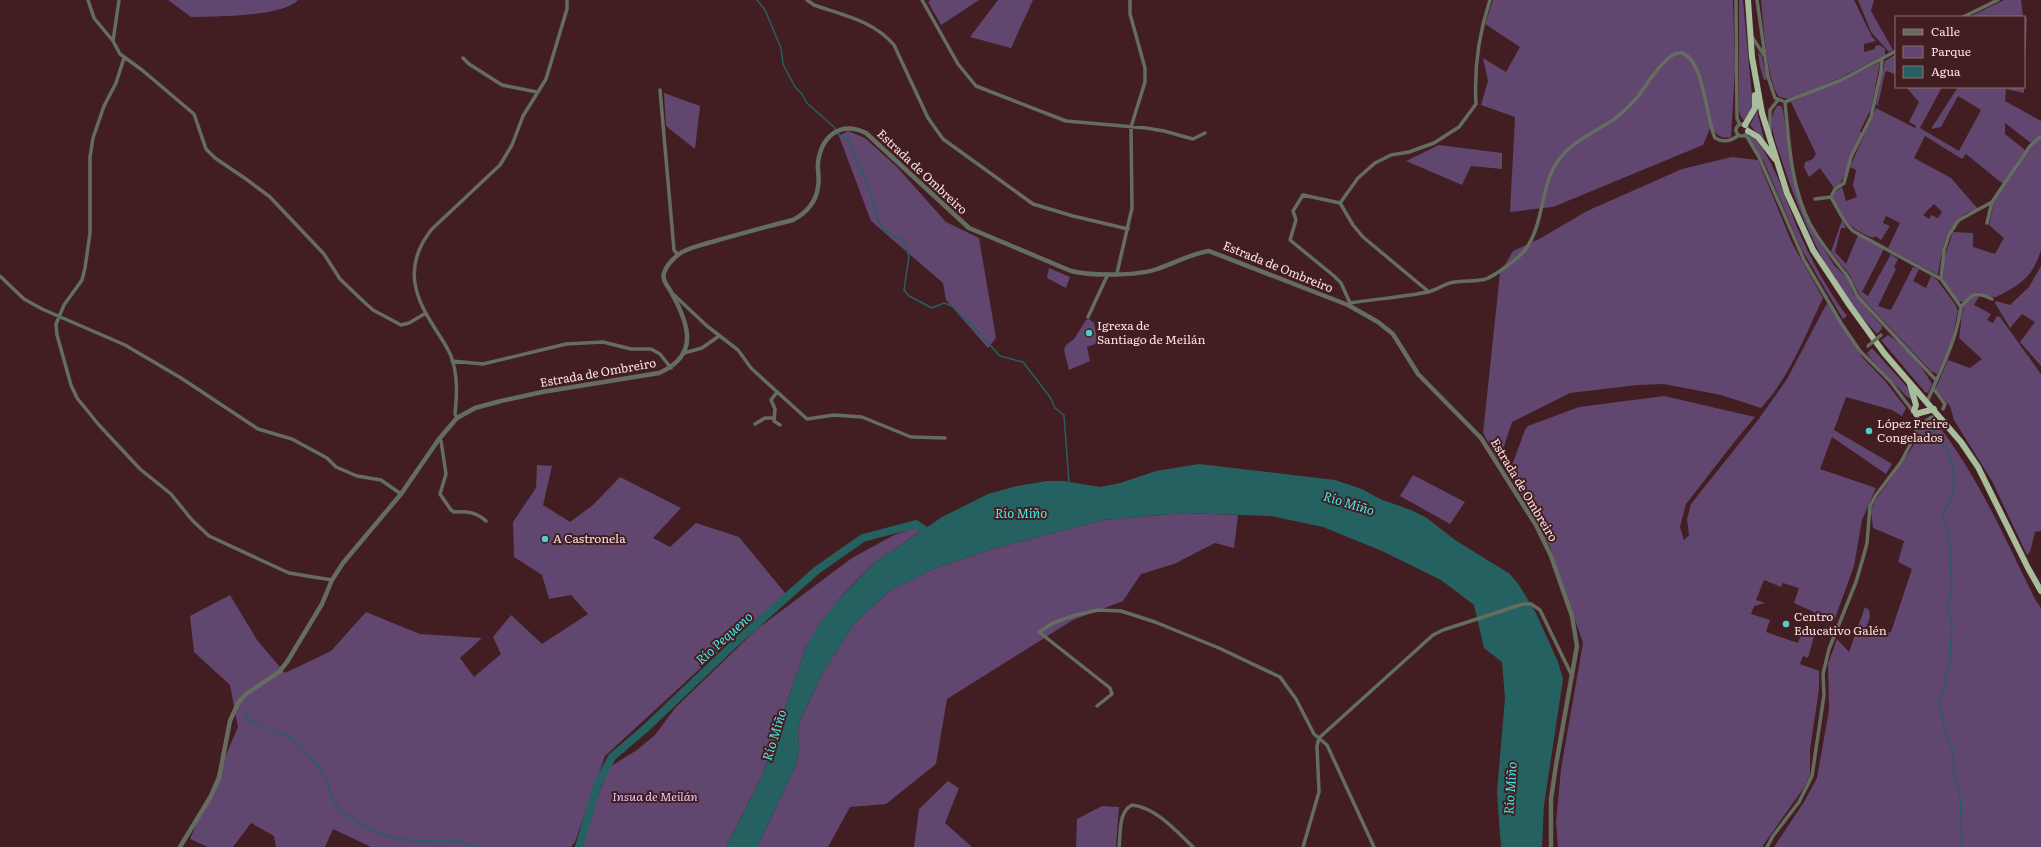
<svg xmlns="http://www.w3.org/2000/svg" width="2041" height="847" viewBox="0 0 2041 847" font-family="Literata,serif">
<rect width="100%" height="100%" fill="#421e22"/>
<path fill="#61466f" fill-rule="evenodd" d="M 168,0 L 298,0 C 283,17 215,16 191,17 Z
M 931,0 L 979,0 L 941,25 L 928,2 Z
M 998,0 L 1033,0 L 1011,48 L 970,37 Z
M 1493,0 L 1733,0 L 1735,70 L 1731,137 C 1719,139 1717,135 1711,126 L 1703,145 L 1553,207 L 1510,212 L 1515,117 L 1481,105 L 1488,81 L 1483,58 L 1506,72 L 1520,47 L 1485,24 Z
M 1739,0 L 1743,0 L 1753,107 L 1744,121 L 1740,115 L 1739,110 Z
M 1761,0 L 1854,0 L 1872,37 L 1876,41 L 1864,44 L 1864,52 L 1875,49 L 1875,46 L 1880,45 L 1885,49 L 1885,55 L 1840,78 L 1789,99 C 1786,98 1782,98 1780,97 C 1767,87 1763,18 1761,0 Z
M 1858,0 L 1874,0 L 1871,11 L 1893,50 L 1889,52 L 1871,32 Z
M 2004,0 L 2021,0 L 2023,17 L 1974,17 L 1973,15 Z
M 2027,17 L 2024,83 L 2024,18 Z
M 1758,52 L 1762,56 L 1767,79 L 1764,80 L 1760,67 Z
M 1896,54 L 1896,75 L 1887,71 L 1885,73 L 1878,104 L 1879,106 L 1876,104 L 1885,61 Z
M 1880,62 L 1871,109 L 1860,131 L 1862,133 C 1859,140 1842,183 1839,185 C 1839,186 1834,188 1834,188 L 1820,168 L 1809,177 L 1804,167 L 1805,162 L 1813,159 L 1816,154 L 1791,102 L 1845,79 Z
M 1906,87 L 1942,87 L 1920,128 L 1959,151 L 1981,110 L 1958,96 L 1941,127 L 1931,129 L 1958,87 L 2024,87 L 2024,93 L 2006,89 L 2005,101 L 2041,121 L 2041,134 L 2031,143 L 2005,123 L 2005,134 L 2025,150 L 2003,184 L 1966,154 L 1962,159 L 1925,136 L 1914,158 L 1951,178 L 1978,209 C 1973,211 1965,213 1961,217 C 1944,231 1941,255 1938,275 L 1888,248 L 1900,223 L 1886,216 L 1883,223 L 1890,226 L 1881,240 L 1875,236 L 1873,238 C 1846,227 1846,220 1833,197 L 1835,192 L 1842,187 L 1846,201 L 1857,197 L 1853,185 L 1856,170 L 1850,167 L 1876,108 L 1915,128 L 1916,126 L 1909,122 L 1919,102 ZM 1934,204 L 1942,212 L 1938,218 L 1931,215 L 1929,219 L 1923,215 Z
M 664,93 L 700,106 L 695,149 L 666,126 Z
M 1777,106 L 1781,106 L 1783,110 L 1794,180 L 1809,225 L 1834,265 L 1847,278 L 1854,295 L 1882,326 L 1882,329 L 1877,334 C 1831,287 1802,223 1782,161 C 1777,144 1765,122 1777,106 Z
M 1757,111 L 1765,143 L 1750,125 Z
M 848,131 L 865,138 L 896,166 L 946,222 L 979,238 L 996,338 L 988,348 L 946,300 L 943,283 L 871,221 L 839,136 Z
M 1752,135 C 1775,159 1786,203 1800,234 C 1812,262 1829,292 1847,316 L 1843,319 L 1802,250 L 1764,162 L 1750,139 L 1749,136 Z
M 2041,137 L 2041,250 C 2033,277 2020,285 1996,297 C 1978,297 1983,284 1963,302 L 1958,301 L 1943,280 L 1944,258 L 1953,232 L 1973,233 L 1973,247 L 1995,254 L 2004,238 L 1989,225 L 1994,202 L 2033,143 Z
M 1439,145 L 1502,153 L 1502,169 L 1471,166 L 1462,185 L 1406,161 Z
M 1732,157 L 1758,160 L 1792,243 L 1823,298 C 1806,334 1788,380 1761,408 L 1721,395 L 1664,384 L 1638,385 L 1570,393 L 1512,422 L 1499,461 L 1483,433 L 1500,273 L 1513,251 L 1541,238 L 1587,211 L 1682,169 Z
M 1842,220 L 1846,228 L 1841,228 L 1835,252 L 1846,264 L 1858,235 L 1884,249 L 1862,292 L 1868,296 L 1891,254 L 1898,259 L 1894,267 L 1896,269 L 1878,306 L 1891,310 L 1913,267 L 1919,269 L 1913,281 L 1926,288 L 1931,276 L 1937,280 L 1955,304 L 1958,311 L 1951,344 L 1937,374 L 1931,371 L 1860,296 L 1849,274 L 1831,252 Z
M 2041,266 L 2041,366 L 2020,342 L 2035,322 L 2022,314 L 2010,328 L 1995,303 L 1996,301 L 2010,305 L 2029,287 Z
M 1049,268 L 1070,277 L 1066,288 L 1047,278 Z
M 1980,295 L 1974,305 L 1991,314 L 1987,320 L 1993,323 L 1997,316 L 2000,317 L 2041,374 L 2041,531 L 2035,532 L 2030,552 L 2027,555 L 1992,481 L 1954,420 L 1950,406 L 1935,390 L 1948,360 L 1970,368 L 1982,359 L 1959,338 C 1963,320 1957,301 1980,295 Z
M 1827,303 L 1862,357 L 1885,381 L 1906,408 L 1902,416 L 1892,410 L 1846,397 L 1834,430 L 1892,464 L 1886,474 L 1832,437 L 1820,469 L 1876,488 L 1862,520 L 1854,566 L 1834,621 L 1794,603 L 1799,588 L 1783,583 L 1781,587 L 1764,580 L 1756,600 L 1765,603 L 1754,606 L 1751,614 L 1770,620 L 1766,632 L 1798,643 L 1803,629 L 1815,633 L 1808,658 L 1803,656 L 1800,664 L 1819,671 L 1819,689 L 1810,749 L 1810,776 L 1803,789 L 1762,847 L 1558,847 L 1556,822 L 1561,769 L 1583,643 L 1550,547 L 1509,473 L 1525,430 L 1528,426 L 1579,407 L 1664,396 L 1755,417 L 1735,441 L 1686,504 L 1680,527 L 1684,540 L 1689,535 L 1687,519 L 1691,504 L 1758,420 L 1787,379 Z
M 1089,319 L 1094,323 L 1098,343 L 1087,347 L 1090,361 L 1069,370 L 1064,350 L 1066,345 L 1074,339 L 1086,320 Z
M 1888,335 C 1906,346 1922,366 1932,384 L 1928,393 L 1925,392 L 1881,340 Z
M 1872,348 L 1908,388 L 1913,400 L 1907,397 L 1871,359 L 1867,353 Z
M 1933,419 C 1976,471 2005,539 2035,599 L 2041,608 L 2041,847 L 1774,847 L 1804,802 L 1817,778 L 1829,710 L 1828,664 L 1837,639 L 1849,652 L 1865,607 L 1869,610 L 1870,617 L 1866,628 L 1882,634 L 1891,632 L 1912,569 L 1898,562 L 1904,541 L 1873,528 L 1871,511 L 1874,502 L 1902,463 L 1913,446 L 1918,431 Z
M 537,465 L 552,466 L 543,505 L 570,522 L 593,505 L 620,477 L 681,508 L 653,538 L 670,547 L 696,523 L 739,537 L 786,594 L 729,642 L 605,756 L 575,842 L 571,847 L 371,847 L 333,829 L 325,847 L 276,847 L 274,836 L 251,823 L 233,847 L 208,847 L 190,839 L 238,727 L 230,685 L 194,652 L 190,616 L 230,595 L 257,640 L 285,673 L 331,651 L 366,612 L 420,634 L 482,638 L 460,658 L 474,677 L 501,654 L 493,637 L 511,615 L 542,644 L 588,614 L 571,595 L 549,599 L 542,575 L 514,557 L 513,522 L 536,488 Z
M 1413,475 L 1465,502 L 1450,524 L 1400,496 Z
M 1184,513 L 1238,515 L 1234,548 L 1215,543 L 1174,564 L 1141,574 L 1123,601 L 1073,620 L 947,699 L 936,764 L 886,804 L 850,807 L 828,847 L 757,847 L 795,768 L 799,751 L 798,730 L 800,720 L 825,669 L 854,624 L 889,591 L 933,569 L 992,549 L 1104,520 Z
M 917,527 L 921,531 L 874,563 L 852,585 L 839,599 L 806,647 L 761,778 L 726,847 L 583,847 L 587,828 L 608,768 L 637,750 L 655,735 L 676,707 L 757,629 L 852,558 L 894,535 Z
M 948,781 L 959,788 L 945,823 L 972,847 L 914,847 L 919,809 Z
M 1102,806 L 1119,807 L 1116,847 L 1076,847 L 1077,819 Z"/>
<path fill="#256160" d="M 1199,464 L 1335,480 L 1362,489 L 1380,499 L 1411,510 L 1427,518 L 1455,540 L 1510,574 L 1519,585 L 1536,613 L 1558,662 L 1563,679 L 1544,805 L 1542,847 L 1501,847 L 1497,792 L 1505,698 L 1502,662 L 1484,648 L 1474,605 L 1441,580 L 1382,551 L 1323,527 L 1271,516 L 1184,513 L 1104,520 L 992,549 L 933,569 L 889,591 L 854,624 L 825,669 L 800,720 L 798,730 L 799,751 L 795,768 L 757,847 L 726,847 L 761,778 L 806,647 L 818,626 L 839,599 L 874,563 L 942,517 L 988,494 L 1017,486 L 1047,481 L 1063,481 L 1100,487 L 1120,483 L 1156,471 Z"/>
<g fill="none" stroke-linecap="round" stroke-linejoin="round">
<path stroke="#256160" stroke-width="1.5" d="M 757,0 L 765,10 L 781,48 L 783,64 L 795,87 L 802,94 L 807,103 L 834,127 L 838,134 L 848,140 L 871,193 L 876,214 L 882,229 L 904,242 L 909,256 L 904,290 L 909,296 L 932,308 L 944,303 L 952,306 L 967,320 L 1000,356 L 1023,362 L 1050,397 L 1055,408 L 1064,415 L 1069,483
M 1932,425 C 1934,436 1943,442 1948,452 C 1954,464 1957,485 1951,498 C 1949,504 1945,508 1943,515 L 1949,538 L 1952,587 L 1947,604 L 1952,623 L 1950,661 L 1946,678 L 1946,687 L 1941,695 L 1939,703 L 1947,737 L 1953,751 L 1954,774 L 1960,796 L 1962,847
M 246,711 L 247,720 L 291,737 L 318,765 L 327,782 L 331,797 L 342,812 L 368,828 L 389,836 L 411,841 L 442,840 L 459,841 L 476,847"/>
<path stroke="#256160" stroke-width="8" d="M 579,847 L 598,783 L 612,757 L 646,728 L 733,645 L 817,570 L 863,538 L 916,524 L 933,536"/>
<path stroke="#646d5f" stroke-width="3.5" d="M 88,0 L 94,18 L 113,41 L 120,54 L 142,70 L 194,114 L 206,149 L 215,158 L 246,179 L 270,197 L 324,254 L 340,279 L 363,301 L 373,310 L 401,325 L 409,323 L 426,313
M 807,0 L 814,5 C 843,15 874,21 894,45 L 928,118 L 943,139 L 1033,204 L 1073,216 L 1128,229
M 922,0 L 958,64 L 976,86 L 1066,121 L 1146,128 L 1164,131 L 1193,139 L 1205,133
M 1736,0 L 1737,118 L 1740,125
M 1757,0 L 1768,77 L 1775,98 L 1785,102 C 1789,143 1791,187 1810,224 C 1820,242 1832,257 1845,273 C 1851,280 1853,289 1858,297 L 1936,380
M 1963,17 L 1998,0
M 1752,37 L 1764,55
M 113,41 L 119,0
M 124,58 L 116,83 L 104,106 L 93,138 L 90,157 L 90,233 L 85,268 L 82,280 L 64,305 L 56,324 L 57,335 L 71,385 L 77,398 L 99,425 L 140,469 L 171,494 L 192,520 L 209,536 L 289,573 L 332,580
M 463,58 L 469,64 L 502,85 L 537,92
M 1882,59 L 1881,72 L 1871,117 L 1851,157 L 1844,183 L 1835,189 L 1831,197 C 1838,209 1843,222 1853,231 L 1941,279
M 660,90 L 674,250 L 678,255
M 1785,102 L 1841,80 L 1896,51
M1736 130a6 6 0 1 1 12 0a6 6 0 1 1-12 0Z
M 1770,132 L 1770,110 L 1778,100
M 1746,135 L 1759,157 L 1804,260 L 1841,323 L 1860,351 L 1890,381 L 1918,418 L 1918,426 L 1910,445 L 1901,462 L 1876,495 L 1870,506 L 1867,543 L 1863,558 L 1856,582 L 1829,649 L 1823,674 L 1824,695 L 1812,776 L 1799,802 L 1773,836 L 1767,847
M 1815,199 L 1831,197
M 1340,203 L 1303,195 L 1293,211 L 1296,220 L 1290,240 L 1334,276 L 1341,283 L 1350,303
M 1987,223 L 1992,202
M 1117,273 L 1132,208 L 1131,127 L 1145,82 L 1145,68 L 1130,14 L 1130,0
M 0,276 L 24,299 L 42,309 L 125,345 L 181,378 L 258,429 L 292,439 L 327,458 L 336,467 L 357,476 L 381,480 L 401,494
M 1429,292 L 1363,237 L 1353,225 L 1340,203 L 1358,178 L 1375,163 L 1391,155 L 1409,152 L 1434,143 L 1459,127 L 1476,104 C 1474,69 1479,33 1490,0
M 673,294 L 707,326 L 738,350 L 751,368 L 807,419 L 834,415 L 862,417 L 911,437 L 945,438
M 1348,305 L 1350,303 C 1376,299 1403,297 1428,292 C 1436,290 1443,285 1450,283 C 1462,280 1475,282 1486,279 C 1496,275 1519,258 1525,250 C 1544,225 1540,188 1557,162 C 1569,144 1592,133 1610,122 C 1619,117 1627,108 1635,100 C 1644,90 1667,49 1682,53 C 1704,60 1706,118 1715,138 C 1724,143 1731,141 1739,135
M 1961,307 C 1973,293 1976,291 1992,299
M 1088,317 L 1108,274
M 684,353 L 702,348 L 719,336
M 452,361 L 483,364 L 566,344 L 603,342 L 631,349 L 651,349 L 660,354 L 671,368
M 1933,388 L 1945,404 L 1943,409
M 777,392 L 771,400 L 775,409 L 774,421 L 780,425
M 1927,402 C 1941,368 1956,343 1961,307 L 1941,279 L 1944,250 L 1949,235 L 1956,224 L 1959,220 L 1992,202 L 2030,146 L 2041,136
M 457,418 L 455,414 C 457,395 458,375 451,356 C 446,344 438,334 431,322 C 410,289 407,260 432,229 L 500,165 L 512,145 L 523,116 L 546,79 L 567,9 L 567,0
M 755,424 L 765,418 L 774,418
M 1918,426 L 1932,417
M 439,439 L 441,441 L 446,474 L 440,494 L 451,510 L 454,512 C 467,511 476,512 486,521
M 1097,706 L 1112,694 L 1110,688 L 1039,632 L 1053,623 L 1076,615 L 1098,610 L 1121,611 L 1155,622 L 1219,648 L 1280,677 L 1296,699 L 1314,734 L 1327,745 L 1374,847
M 1119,847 C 1121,833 1118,812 1132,805 C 1157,808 1176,831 1193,847
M 1303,847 L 1319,792 L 1317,746 L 1319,738 L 1433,635 L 1443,630 L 1523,604 L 1531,604 L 1540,610 L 1572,676"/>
<path stroke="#646d5f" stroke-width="4.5" d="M 180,847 L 211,796 L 219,778 L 230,721 L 238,703 L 246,694 L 279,672 L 287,662 L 322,604 L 332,580 L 343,563 L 401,494 L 439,439 L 457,418 L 475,408 L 501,401 L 542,392 L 659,373 C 700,355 689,324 671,292 C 668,286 662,281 664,273 C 666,266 674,258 679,254 C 687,248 698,246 708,243 C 736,235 765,227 793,220 C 806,213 816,202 818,187 C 820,178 817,170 818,162 C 822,135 841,121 866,133 L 969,228 L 1071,271 C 1091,276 1137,276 1157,269 C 1175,263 1190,254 1209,251 L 1348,305 L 1378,322 L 1393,334 L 1418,374 L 1481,438 L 1536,525 L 1551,556 L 1572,616 L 1577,646 L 1556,765 L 1551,799 L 1551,847"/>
<path stroke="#a8bd9c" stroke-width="6" d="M 1748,0 L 1752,57 L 1762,113 L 1787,193 L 1813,250 L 1850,306 L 1884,353 L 1961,442 L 1978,467 L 2028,568 L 2041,591
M 1745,125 L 1755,108 L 1755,95
M 1748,131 L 1758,137 L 1775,159
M 1910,384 L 1916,405 L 1914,411
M 1916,414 L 1934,409"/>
<path stroke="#646d5f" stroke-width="3.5" d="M 1868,346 L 1881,335"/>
</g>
<g fill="#53cdcb" stroke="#421e22" stroke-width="1.5">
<circle cx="1089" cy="333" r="4"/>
<circle cx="1869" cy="431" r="4"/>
<circle cx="545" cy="539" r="4"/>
<circle cx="1786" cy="624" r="4"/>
</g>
<g text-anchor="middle" stroke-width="4" stroke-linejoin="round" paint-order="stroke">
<g font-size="12" fill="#fbe1e3" stroke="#421e22">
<text transform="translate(922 172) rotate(43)" y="4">Estrada de Ombreiro</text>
<text transform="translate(1278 267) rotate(22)" y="4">Estrada de Ombreiro</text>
<text transform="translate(598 373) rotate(-10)" y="4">Estrada de Ombreiro</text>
<text transform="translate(1524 490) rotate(59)" y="4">Estrada de Ombreiro</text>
</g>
<g font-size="12" fill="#fbe1e3" stroke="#421e22" text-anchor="start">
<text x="1097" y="330">Igrexa de<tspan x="1097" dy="14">Santiago de Meilán</tspan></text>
<text x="1877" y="428">López Freire<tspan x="1877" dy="14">Congelados</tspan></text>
<text x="553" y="543">A Castronela</text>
<text x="1794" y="621">Centro<tspan x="1794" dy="14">Educativo Galén</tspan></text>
</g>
<g font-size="12" font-style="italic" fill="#e4c2f6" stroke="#421e22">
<text x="655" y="801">Insua de Meilán</text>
</g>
<g font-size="13" font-style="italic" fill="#44eae7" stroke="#421e22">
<text transform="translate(1349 503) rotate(17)" y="5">Río Miño</text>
<text x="1021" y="518">Río Miño</text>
<text transform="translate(724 638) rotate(-42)" y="5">Río Pequeno</text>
<text transform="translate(774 735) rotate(-73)" y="5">Río Miño</text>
<text transform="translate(1510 788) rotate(-86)" y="5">Río Miño</text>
</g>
</g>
<rect x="1895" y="16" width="130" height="72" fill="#421e22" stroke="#8c6c6f"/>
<rect x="1903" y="29" width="20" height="6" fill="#646d5f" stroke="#8c6c6f"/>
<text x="1931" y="36" font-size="12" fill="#fbe1e3">Calle</text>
<rect x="1903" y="46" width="20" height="12" fill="#61466f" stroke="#8c6c6f"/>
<text x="1931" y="56" font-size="12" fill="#fbe1e3">Parque</text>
<rect x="1903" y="66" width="20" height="12" fill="#256160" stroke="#8c6c6f"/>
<text x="1931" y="76" font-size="12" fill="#fbe1e3">Agua</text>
</svg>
